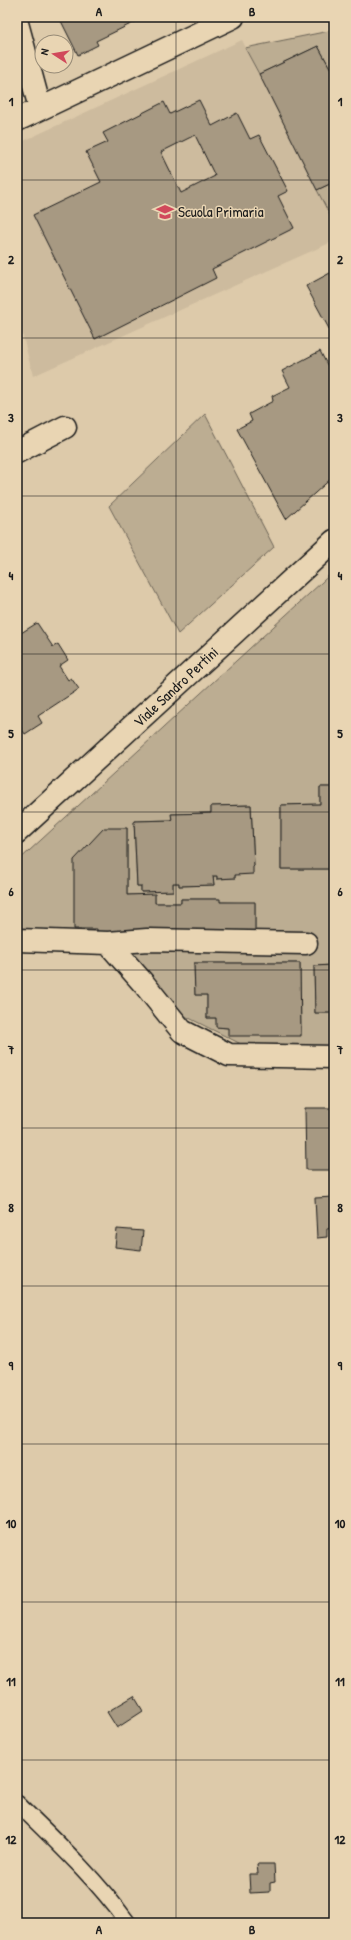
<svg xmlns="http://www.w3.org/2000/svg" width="351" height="1940" viewBox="0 0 351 1940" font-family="'Patrick Hand',sans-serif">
<rect width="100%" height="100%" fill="#ddcaaa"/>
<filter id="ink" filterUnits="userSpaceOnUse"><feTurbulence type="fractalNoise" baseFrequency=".025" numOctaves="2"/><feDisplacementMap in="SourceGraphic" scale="8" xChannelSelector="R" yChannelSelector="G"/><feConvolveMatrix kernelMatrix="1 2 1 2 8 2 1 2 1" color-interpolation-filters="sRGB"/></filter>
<g filter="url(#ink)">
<path fill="#cdbb9e" d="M 242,40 L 334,223 L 334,241 L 33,376 L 17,313 L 17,144 Z"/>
<path fill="#bcad92" stroke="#6c6457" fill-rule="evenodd" d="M 334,30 L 334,75 L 318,46 L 259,74 L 245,48 Z
M 334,182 L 334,223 L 317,190 Z
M 205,414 L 274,547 L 178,634 L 109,506 Z
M 334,571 L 334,787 L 320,787 L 320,804 L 281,805 L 281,869 L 334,869 L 334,951 L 332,952 L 332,965 L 314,966 L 315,1013 L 334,1013 L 334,1046 L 243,1045 L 185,1016 L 110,938 L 17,929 L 17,862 ZM 251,805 L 254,866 L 235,875 L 235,878 L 217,879 L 217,876 L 213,876 L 214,885 L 179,886 L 179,883 L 173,883 L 173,891 L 141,892 L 141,886 L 137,886 L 134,821 L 172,820 L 172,814 L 211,813 L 211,806 ZM 127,828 L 127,895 L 155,895 L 155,903 L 181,903 L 181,899 L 219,899 L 220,902 L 255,903 L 255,931 L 97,934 ZM 194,963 L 300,963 L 301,1035 L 217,1027 L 216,1018 L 207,1018 L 207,995 L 195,995 Z"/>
<path fill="#a79982" stroke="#1c1c1c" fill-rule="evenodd" d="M 59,17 L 145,17 L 96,41 L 98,45 L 78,55 Z
M 318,46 L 334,75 L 334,182 L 317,190 L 259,74 Z
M 199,100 L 212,126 L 237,113 L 250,139 L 259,135 L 288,191 L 278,196 L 294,228 L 212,269 L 216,278 L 95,339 L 33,215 L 101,182 L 86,152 L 108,142 L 103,133 L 164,102 L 170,114 ZM 195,135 L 215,176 L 181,193 L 161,152 Z
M 330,273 L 334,281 L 334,338 L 306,286 Z
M 17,313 L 21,328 L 17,328 Z
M 320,351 L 334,378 L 334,476 L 286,519 L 237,429 L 252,421 L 249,414 L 273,401 L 272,396 L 290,387 L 282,371 Z
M 37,623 L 53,647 L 58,644 L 68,660 L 59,666 L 68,680 L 71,678 L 79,689 L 38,716 L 42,723 L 25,734 L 17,722 L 17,627 L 21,633 Z
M 320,787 L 334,787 L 334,869 L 281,869 L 281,805 L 320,804 Z
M 251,805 L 254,866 L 253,867 L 253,874 L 235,875 L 235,878 L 217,879 L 217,876 L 213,876 L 214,885 L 179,886 L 179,883 L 173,883 L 173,891 L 141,892 L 141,886 L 137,886 L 134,821 L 172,820 L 171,814 L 211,813 L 211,806 Z
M 104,828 L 127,828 L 127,895 L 155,894 L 155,903 L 181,903 L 181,899 L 220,899 L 220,902 L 255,902 L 255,931 L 97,935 L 97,929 L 74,929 L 74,860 Z
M 332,951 L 334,951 L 334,1013 L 315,1013 L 314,966 L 332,965 Z
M 194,963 L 300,963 L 301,1036 L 228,1036 L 228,1028 L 216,1027 L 216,1018 L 207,1018 L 207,995 L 195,995 Z
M 305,1108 L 334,1108 L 334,1170 L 306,1170 Z
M 334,1197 L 334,1228 L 327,1229 L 327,1237 L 317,1238 L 315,1198 Z
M 117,1229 L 143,1231 L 141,1250 L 115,1247 Z
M 134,1696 L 143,1711 L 117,1728 L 107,1712 Z
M 257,1864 L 274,1864 L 275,1882 L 270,1883 L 270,1892 L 250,1893 L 249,1874 L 258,1874 Z"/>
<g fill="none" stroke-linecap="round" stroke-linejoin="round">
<g stroke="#1c1c1c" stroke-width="18">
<path id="service" d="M 17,1803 C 56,1841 96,1879 128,1923"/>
</g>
<g stroke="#1c1c1c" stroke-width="25">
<path id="minor" d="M 17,23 L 40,108
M 17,120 L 233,17
M 17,452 L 65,427
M 17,940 L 108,943 L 144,984 L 182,1031 L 229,1055 L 334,1057
M 108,943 L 147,940 L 306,943"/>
</g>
<g stroke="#1c1c1c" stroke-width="25">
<path id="tertiary" d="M 17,832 L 334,541"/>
</g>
<use href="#service" stroke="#e9d5b3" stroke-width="15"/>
<use href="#minor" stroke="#e9d5b3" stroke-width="22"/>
<use href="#tertiary" stroke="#e9d5b3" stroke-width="22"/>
</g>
</g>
<path fill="none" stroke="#1c1c1c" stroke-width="1" stroke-opacity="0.55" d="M 176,17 L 176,1923M 17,180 L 334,180M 17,338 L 334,338M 17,496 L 334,496M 17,654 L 334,654M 17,812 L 334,812M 17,970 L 334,970M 17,1128 L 334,1128M 17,1286 L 334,1286M 17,1444 L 334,1444M 17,1602 L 334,1602M 17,1760 L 334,1760"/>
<defs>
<g id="school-bare" transform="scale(1.38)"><path d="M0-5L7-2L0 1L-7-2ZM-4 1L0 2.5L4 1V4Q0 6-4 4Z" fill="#d1495b" stroke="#e9d5b3" stroke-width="2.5" paint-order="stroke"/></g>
</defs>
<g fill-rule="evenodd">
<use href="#school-bare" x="165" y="212"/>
</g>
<g text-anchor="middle" stroke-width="3" stroke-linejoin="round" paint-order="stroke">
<g font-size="15" fill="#1c1c1c" stroke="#e9d5b3" text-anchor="start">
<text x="178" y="217">Scuola Primaria</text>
</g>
<g font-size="15" fill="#1c1c1c" stroke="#e9d5b3">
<text transform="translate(176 687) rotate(-43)" y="5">Viale Sandro Pertini</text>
</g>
</g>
<rect width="351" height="1940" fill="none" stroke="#e9d5b3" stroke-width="44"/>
<g transform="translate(54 54) rotate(282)"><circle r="19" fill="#e9d5b3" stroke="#978b77"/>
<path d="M0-3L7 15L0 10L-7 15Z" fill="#d1495b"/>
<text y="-6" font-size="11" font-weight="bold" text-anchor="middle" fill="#1c1c1c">N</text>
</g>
<rect x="22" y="22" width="307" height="1896" fill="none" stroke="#1c1c1c" stroke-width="1.5"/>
<g font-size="13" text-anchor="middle" font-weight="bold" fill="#1c1c1c">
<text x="99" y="16">A</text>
<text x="252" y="16">B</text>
<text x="11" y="106">1</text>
<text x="340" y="106">1</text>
<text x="11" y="264">2</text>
<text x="340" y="264">2</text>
<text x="11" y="422">3</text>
<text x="340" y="422">3</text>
<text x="11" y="580">4</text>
<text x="340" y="580">4</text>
<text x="11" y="738">5</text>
<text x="340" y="738">5</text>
<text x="11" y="896">6</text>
<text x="340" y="896">6</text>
<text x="11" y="1054">7</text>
<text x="340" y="1054">7</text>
<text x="11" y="1212">8</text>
<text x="340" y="1212">8</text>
<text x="11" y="1370">9</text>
<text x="340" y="1370">9</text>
<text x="11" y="1528">10</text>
<text x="340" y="1528">10</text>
<text x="11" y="1686">11</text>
<text x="340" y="1686">11</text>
<text x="11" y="1844">12</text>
<text x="340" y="1844">12</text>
<text x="99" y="1934">A</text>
<text x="252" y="1934">B</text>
</g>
</svg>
